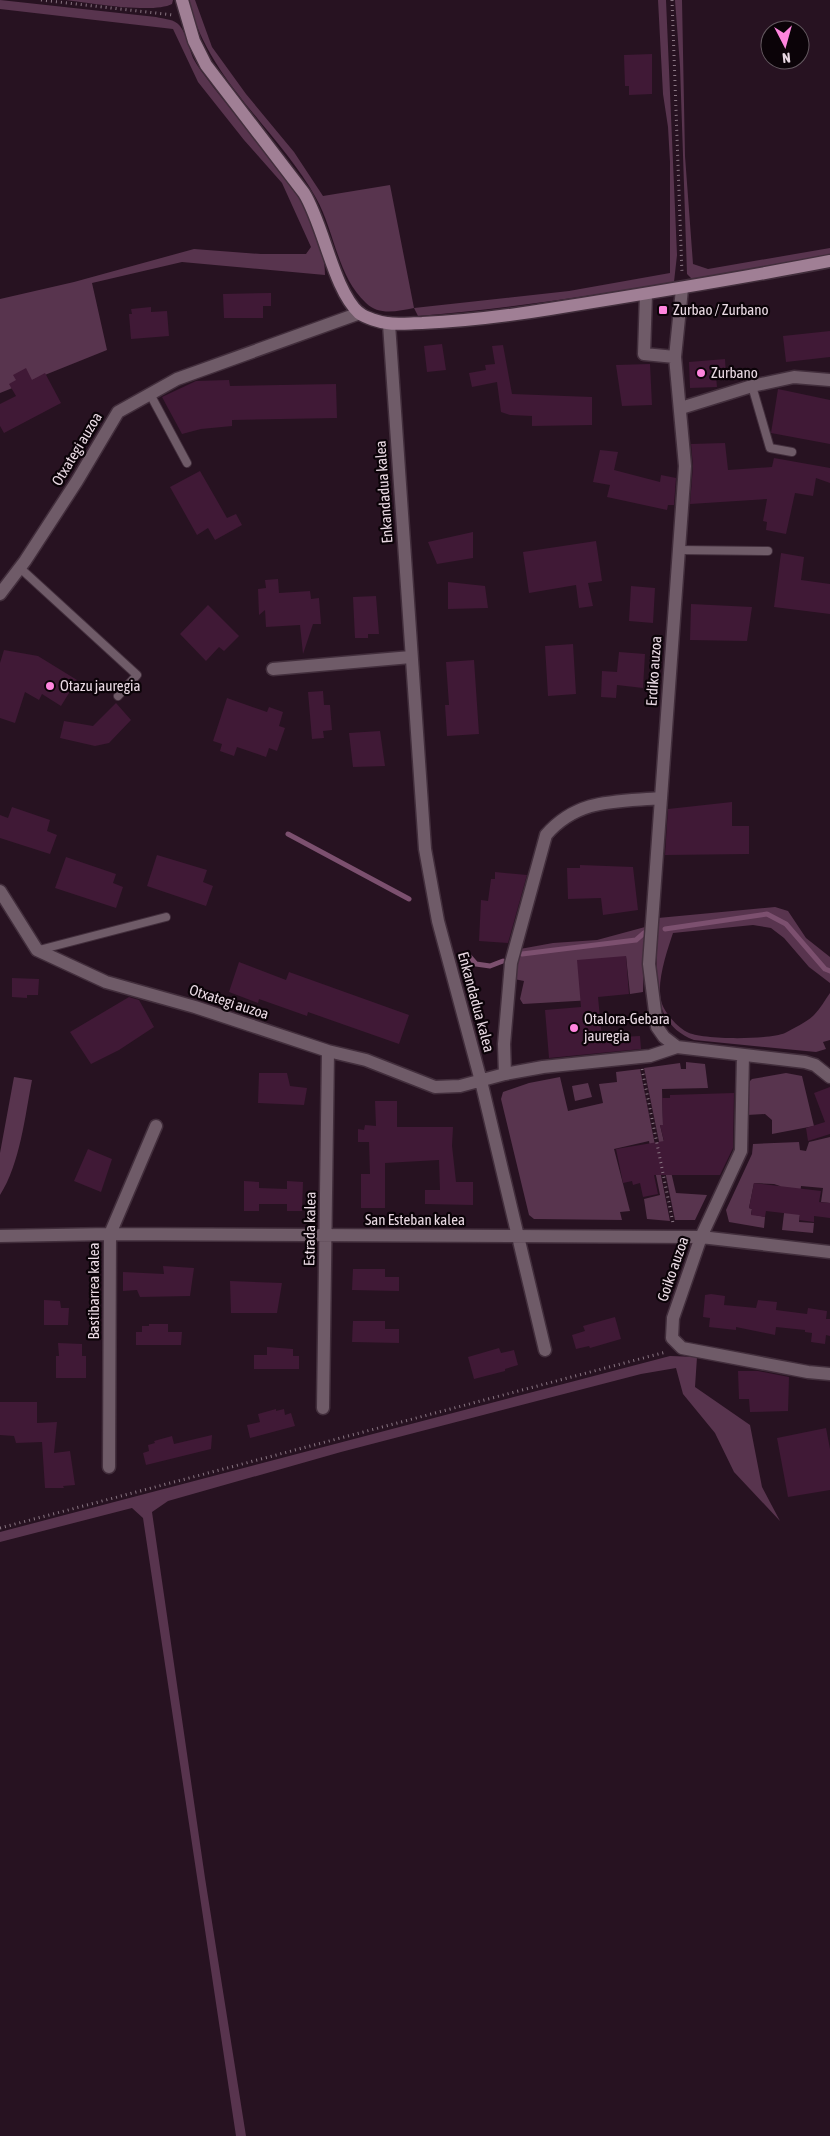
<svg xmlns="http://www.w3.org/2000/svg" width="830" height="2136" viewBox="0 0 830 2136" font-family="'Asap Condensed',sans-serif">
<rect width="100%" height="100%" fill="#271221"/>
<path fill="#58344e" d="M 0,0 L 156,17 C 164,19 175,19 180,26 C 187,35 189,48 193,58 C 197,66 203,73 208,80 C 250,138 324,200 325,275 L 182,262 L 92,283 L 107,350 L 0,393 L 0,299 L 74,282 L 194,249 L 261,254 L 306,254 L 311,247 L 282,183 L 244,140 L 198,82 L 173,29 L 0,9 Z
M 66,0 L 173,0 L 172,4 C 153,14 90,3 66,0 Z
M 189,0 L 195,0 L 212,47 L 246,94 L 294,152 L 323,196 L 390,185 L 414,308 L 569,291 L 670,273 L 670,162 L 668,127 L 663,94 L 658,0 L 666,0 L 677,255 L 674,282 C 589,296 504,309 418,316 L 414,308 C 398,311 379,316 366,303 C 337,276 335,232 316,198 C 278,130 206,78 189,0 Z
M 675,0 L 682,0 L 685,156 L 693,264 L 708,269 L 830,248 L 830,256 L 701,279 L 692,279 L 687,274 L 680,66 Z
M 775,907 L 788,911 L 806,938 L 830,957 L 830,983 L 809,967 L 784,938 L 771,928 L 753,925 L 673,933 C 667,951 655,985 662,1004 C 666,1014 677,1027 687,1032 C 701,1040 769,1040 785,1033 C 794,1028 807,1022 814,1015 C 820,1009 825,1000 830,993 L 830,1040 L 823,1042 L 826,1049 L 816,1052 L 694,1040 C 643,1021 659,961 658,918 Z
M 645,927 L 643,992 L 630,994 L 626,956 L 593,1000 L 523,1004 L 520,999 L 524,981 L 514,979 L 520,949 L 553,943 L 597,940 Z
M 686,1062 L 705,1064 L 708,1088 L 662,1089 L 663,1125 L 660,1125 L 676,1193 L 707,1195 L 695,1220 L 675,1220 L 644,1068 L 680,1063 L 681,1069 L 686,1069 Z
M 640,1069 L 670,1221 L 647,1219 L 644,1199 L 660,1195 L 649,1141 L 614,1149 L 630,1211 L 620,1212 L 622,1220 L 534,1219 L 529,1215 L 501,1099 L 503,1092 L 529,1083 L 560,1077 L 568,1111 L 603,1103 L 599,1084 L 617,1082 L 616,1072 Z
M 786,1073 L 802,1076 L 814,1126 L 772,1134 L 772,1120 L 765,1114 L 747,1115 L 748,1083 L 752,1079 Z
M 14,1077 L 32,1080 C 25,1116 20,1164 0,1195 L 0,1153 Z
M 588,1083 L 592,1097 L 575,1101 L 572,1086 Z
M 830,1137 L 830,1203 L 821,1202 L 823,1188 L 801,1186 L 798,1214 L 800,1214 L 799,1222 L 814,1223 L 813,1233 L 782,1230 L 786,1197 L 780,1186 L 774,1184 L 754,1183 L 749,1208 L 752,1209 L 751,1214 L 765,1217 L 764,1228 L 729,1222 L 726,1210 L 752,1154 L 753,1144 L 799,1142 L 800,1150 L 806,1151 L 809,1142 Z
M 670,1356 L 697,1357 L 695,1387 L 750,1425 L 762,1487 L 780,1521 L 734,1472 L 715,1433 L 683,1394 L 676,1368 L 641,1374 L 341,1452 L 168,1501 L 152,1512 L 205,1878 L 246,2136 L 236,2136 L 143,1518 L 132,1508 L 0,1542 L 0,1532 Z"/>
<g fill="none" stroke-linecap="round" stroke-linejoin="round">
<path stroke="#7c506f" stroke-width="5" d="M 288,834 L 409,899
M 665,929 L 767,914 L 786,924 L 825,969 L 830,971
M 522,954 L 636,940 L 644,933
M 469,956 L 476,964 L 490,966 L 503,961"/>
</g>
<path fill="#401936" d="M 652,54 L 652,94 L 629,95 L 629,86 L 625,86 L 624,55 Z
M 271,293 L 271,306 L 263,306 L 263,318 L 224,318 L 223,294 Z
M 151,307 L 151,312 L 167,311 L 169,336 L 131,339 L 129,314 L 132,314 L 131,309 Z
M 830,331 L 830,357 L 786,362 L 783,336 Z
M 442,344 L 446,370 L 427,372 L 424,346 Z
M 503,345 L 512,394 L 592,397 L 592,425 L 532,426 L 532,416 L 510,415 L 501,412 L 497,382 L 472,387 L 469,373 L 486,370 L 485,365 L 495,364 L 492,346 Z
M 725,359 L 726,376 L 716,376 L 717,387 L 690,388 L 689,362 Z
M 650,364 L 652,405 L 622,406 L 616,365 Z
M 26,368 L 32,380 L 45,373 L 61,403 L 4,433 L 0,426 L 0,404 L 16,396 L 9,384 L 16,380 L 13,375 Z
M 229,380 L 230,386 L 336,384 L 337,418 L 232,420 L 232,426 L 201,429 L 182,434 L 162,397 L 196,381 Z
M 778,389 L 830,400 L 830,444 L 771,433 Z
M 725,443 L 728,470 L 772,467 L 774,458 L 830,468 L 830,483 L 816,478 L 813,496 L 795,493 L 786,534 L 766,530 L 767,522 L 763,521 L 767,499 L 690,504 L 693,466 L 691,444 Z
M 600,450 L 618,452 L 614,470 L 660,482 L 661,475 L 676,478 L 674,505 L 668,505 L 667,510 L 607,497 L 610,485 L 593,482 Z
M 200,471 L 227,518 L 236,514 L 242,525 L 215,540 L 208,528 L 197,535 L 170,487 Z
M 473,532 L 473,558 L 437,564 L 428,542 Z
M 596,541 L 602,581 L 588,583 L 593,606 L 579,608 L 576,585 L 529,593 L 523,552 Z
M 781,553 L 804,557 L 801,580 L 830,584 L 830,614 L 774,607 Z
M 278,579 L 279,593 L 310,591 L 311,599 L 319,598 L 321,624 L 313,624 L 303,654 L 300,625 L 266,627 L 265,610 L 259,615 L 258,589 L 266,588 L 265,580 Z
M 448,582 L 485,586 L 488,608 L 448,609 Z
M 631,586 L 655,588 L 653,623 L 629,621 Z
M 376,596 L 379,634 L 368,634 L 368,638 L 355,638 L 353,597 Z
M 691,604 L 752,607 L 747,641 L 690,640 Z
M 208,605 L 239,636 L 224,651 L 219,647 L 206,661 L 180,634 Z
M 573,644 L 576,694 L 548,696 L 545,646 Z
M 4,650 L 38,656 L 77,680 L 61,706 L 42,694 L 39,700 L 25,692 L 15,723 L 0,718 L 0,663 Z
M 619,652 L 645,654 L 643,688 L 617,685 L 616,698 L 601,697 L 602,671 L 617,672 Z
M 474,660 L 479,734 L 447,736 L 445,705 L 449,705 L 446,662 Z
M 323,691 L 324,705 L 330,705 L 332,730 L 323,731 L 324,738 L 312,739 L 308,692 Z
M 227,698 L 267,712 L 269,707 L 283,712 L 279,726 L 285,728 L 277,751 L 269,748 L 266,757 L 237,747 L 234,756 L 220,751 L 222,744 L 213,741 Z
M 116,703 L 131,720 L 109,743 L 95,746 L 60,738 L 64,721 L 93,726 Z
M 380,731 L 385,766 L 353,767 L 349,733 Z
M 732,802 L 732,826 L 749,826 L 749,854 L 665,855 L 668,809 Z
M 12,807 L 50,820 L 47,831 L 57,835 L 50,854 L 0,838 L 0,815 L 8,818 Z
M 157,855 L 207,870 L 203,882 L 213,886 L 206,906 L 147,886 Z
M 66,857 L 116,874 L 113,883 L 123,887 L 116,908 L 55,888 Z
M 580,865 L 633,867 L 638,910 L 603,915 L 601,898 L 568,899 L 567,868 L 580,868 Z
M 495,872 L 527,875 L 508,943 L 479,941 L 481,900 L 488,901 L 491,879 L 495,879 Z
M 626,956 L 629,994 L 598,997 L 602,1038 L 640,1036 L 641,1049 L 549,1058 L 545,1010 L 581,1007 L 577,960 Z
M 239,962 L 286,980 L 289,972 L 409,1015 L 399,1044 L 308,1012 L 307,1016 L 259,999 L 258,1003 L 229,992 Z
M 12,978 L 39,979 L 38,995 L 27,995 L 27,998 L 12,997 Z
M 129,997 L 139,1000 L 154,1027 L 119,1050 L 91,1064 L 70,1032 Z
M 259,1073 L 287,1073 L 290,1086 L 307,1088 L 304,1105 L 258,1103 Z
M 830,1087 L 830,1134 L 808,1141 L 806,1128 L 825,1122 L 814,1093 Z
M 734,1093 L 733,1148 L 720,1175 L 654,1175 L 658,1194 L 643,1197 L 640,1183 L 633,1185 L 632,1181 L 623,1183 L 616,1149 L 664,1141 L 660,1125 L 663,1125 L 662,1098 L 670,1098 L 670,1095 Z
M 375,1101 L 397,1101 L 397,1127 L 453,1127 L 452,1146 L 456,1182 L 473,1182 L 473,1205 L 425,1204 L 425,1190 L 440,1190 L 439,1160 L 385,1163 L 385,1208 L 361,1208 L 361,1174 L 370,1174 L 369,1142 L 358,1142 L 358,1129 L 364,1130 L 365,1125 L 376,1126 Z
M 88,1149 L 112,1159 L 101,1192 L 74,1181 Z
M 244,1181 L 259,1182 L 259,1188 L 287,1189 L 287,1181 L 303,1182 L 302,1211 L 287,1211 L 287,1204 L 259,1204 L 259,1211 L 244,1211 Z
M 754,1183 L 821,1191 L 819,1202 L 830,1203 L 830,1218 L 814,1216 L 814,1222 L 799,1220 L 800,1215 L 766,1211 L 765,1217 L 751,1215 L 752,1209 L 749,1208 Z
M 163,1266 L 194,1268 L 190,1296 L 140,1297 L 137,1290 L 123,1291 L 123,1272 L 164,1274 Z
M 353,1269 L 385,1269 L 385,1277 L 399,1277 L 399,1291 L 352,1290 Z
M 230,1281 L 282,1283 L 277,1313 L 231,1313 Z
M 711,1294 L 725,1296 L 724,1305 L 756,1308 L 758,1300 L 777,1302 L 776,1310 L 807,1314 L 808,1308 L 827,1311 L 826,1319 L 830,1319 L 830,1336 L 826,1335 L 825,1344 L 811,1342 L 812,1333 L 805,1332 L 805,1330 L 776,1327 L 775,1335 L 736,1327 L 736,1330 L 709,1327 L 710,1318 L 703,1317 L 705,1295 Z
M 44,1300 L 60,1301 L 61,1308 L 69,1308 L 68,1325 L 44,1325 Z
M 615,1317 L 621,1339 L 590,1348 L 589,1346 L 576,1349 L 572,1335 L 585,1331 L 583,1326 Z
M 353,1321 L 385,1321 L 385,1329 L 399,1329 L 399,1343 L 352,1342 Z
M 149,1324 L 168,1324 L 168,1332 L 182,1332 L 181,1345 L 136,1345 L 136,1332 L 142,1332 L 142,1326 L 149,1326 Z
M 58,1343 L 82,1344 L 82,1356 L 86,1356 L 86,1378 L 56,1378 L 56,1356 L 59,1356 Z
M 267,1347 L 293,1349 L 293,1356 L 299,1356 L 299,1369 L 254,1369 L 254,1355 L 267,1355 Z
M 499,1348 L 501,1353 L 514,1350 L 518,1365 L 505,1369 L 505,1371 L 474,1379 L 468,1357 Z
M 738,1371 L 758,1371 L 789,1377 L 788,1411 L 750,1412 L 749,1399 L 739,1399 Z
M 0,1402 L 37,1402 L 37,1423 L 57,1422 L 54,1453 L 70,1451 L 75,1485 L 63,1486 L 64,1488 L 45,1488 L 42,1442 L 16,1443 L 14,1436 L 0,1435 Z
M 276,1409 L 276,1411 L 284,1409 L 285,1415 L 291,1413 L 295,1426 L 250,1438 L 247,1425 L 260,1422 L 258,1414 Z
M 826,1428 L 830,1449 L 830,1490 L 788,1497 L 777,1438 Z
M 212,1435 L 211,1449 L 146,1465 L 143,1453 L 149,1451 L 148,1445 L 155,1443 L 154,1441 L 172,1436 L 174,1444 Z"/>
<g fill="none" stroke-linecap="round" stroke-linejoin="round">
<g stroke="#422e3c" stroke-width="10">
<path id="lane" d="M 752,386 L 770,448 L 792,452
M 150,394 L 187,463
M 679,550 L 768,551
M 20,568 L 137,675 L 118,696
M 39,950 L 166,917"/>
</g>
<g stroke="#422e3c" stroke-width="15">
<path id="street" d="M 646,294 L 644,354 L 675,357
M 389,324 L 425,849 L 438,921 L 481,1081 L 545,1350
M 681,408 L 752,386 L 794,377 L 830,380
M 0,594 L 25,561 L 77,481 L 118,412 L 177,379 L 360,313
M 273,669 L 411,657
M 0,891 L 37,950 L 106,982 L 195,1007 L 328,1051 L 366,1060 L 435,1087 L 460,1086 L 505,1074 L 543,1067 L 650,1056 L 677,1047 L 805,1062 L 815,1065 L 830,1077
M 677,1047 L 664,1037 L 657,1027 L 649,964 L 685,466 L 675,357 L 682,289
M 743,1055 L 741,1151 L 701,1237 L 673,1318 L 672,1338 L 682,1348 L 808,1372 L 830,1374
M 505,1074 L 504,1044 L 511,963 L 546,835 C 578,798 616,802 661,798
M 0,1236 L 110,1234 L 701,1237 L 830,1252
M 323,1408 L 328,1051
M 109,1467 L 110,1234 L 156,1126"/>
</g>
<g stroke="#422e3c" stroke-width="15">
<path id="secondary" d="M 182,0 L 194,41 L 206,65 L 304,193 C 324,225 333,289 359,313 C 366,318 379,322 387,323 C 398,325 411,323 422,323 C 465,321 507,316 550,309 C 644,294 737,279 830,261"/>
</g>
<path stroke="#897683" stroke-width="3" stroke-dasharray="1 4" stroke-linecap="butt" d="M 41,0 L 173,15
M 672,0 L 682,274
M 642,1069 L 673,1223
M 0,1528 L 666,1352"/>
<use href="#lane" stroke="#6f5b68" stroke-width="8"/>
<use href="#street" stroke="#6f5b68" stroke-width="12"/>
<use href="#secondary" stroke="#a07f95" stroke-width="12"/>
</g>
<g fill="#ff85de" stroke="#0b0308" stroke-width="2">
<rect x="658" y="305" width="10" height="10" rx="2.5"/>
<circle cx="701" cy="373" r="5"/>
<circle cx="50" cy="686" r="5"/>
<circle cx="574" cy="1028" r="5"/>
</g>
<g text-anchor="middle" stroke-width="4.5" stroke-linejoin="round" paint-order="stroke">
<g font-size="15" fill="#e9d9e3" stroke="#0b0308" text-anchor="start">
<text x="673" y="315">Zurbao / Zurbano</text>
<text x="711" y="378">Zurbano</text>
<text x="60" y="691">Otazu jauregia</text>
<text x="584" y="1024">Otalora-Gebara<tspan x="584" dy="17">jauregia</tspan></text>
</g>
<g font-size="15" fill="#e9d9e3" stroke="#0b0308">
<text transform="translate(77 449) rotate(-59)" y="5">Otxategi auzoa</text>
<text transform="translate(384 492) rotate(-94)" y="5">Enkandadua kalea</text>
<text transform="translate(654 671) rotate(-86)" y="5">Erdiko auzoa</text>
<text transform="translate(229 1002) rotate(18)" y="5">Otxategi auzoa</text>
<text transform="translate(476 1002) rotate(75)" y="5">Enkandadua kalea</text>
<text x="415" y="1225">San Esteban kalea</text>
<text transform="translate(310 1229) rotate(-89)" y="5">Estrada kalea</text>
<text transform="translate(673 1269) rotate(-71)" y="5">Goiko auzoa</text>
<text transform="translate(94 1291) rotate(-90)" y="5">Bastibarrea kalea</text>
</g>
</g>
<g transform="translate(785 45) rotate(174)"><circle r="24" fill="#0b0308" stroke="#645960"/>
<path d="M0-4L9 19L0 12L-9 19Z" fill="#ff85de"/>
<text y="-8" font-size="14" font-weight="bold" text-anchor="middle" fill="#e9d9e3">N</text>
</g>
</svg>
